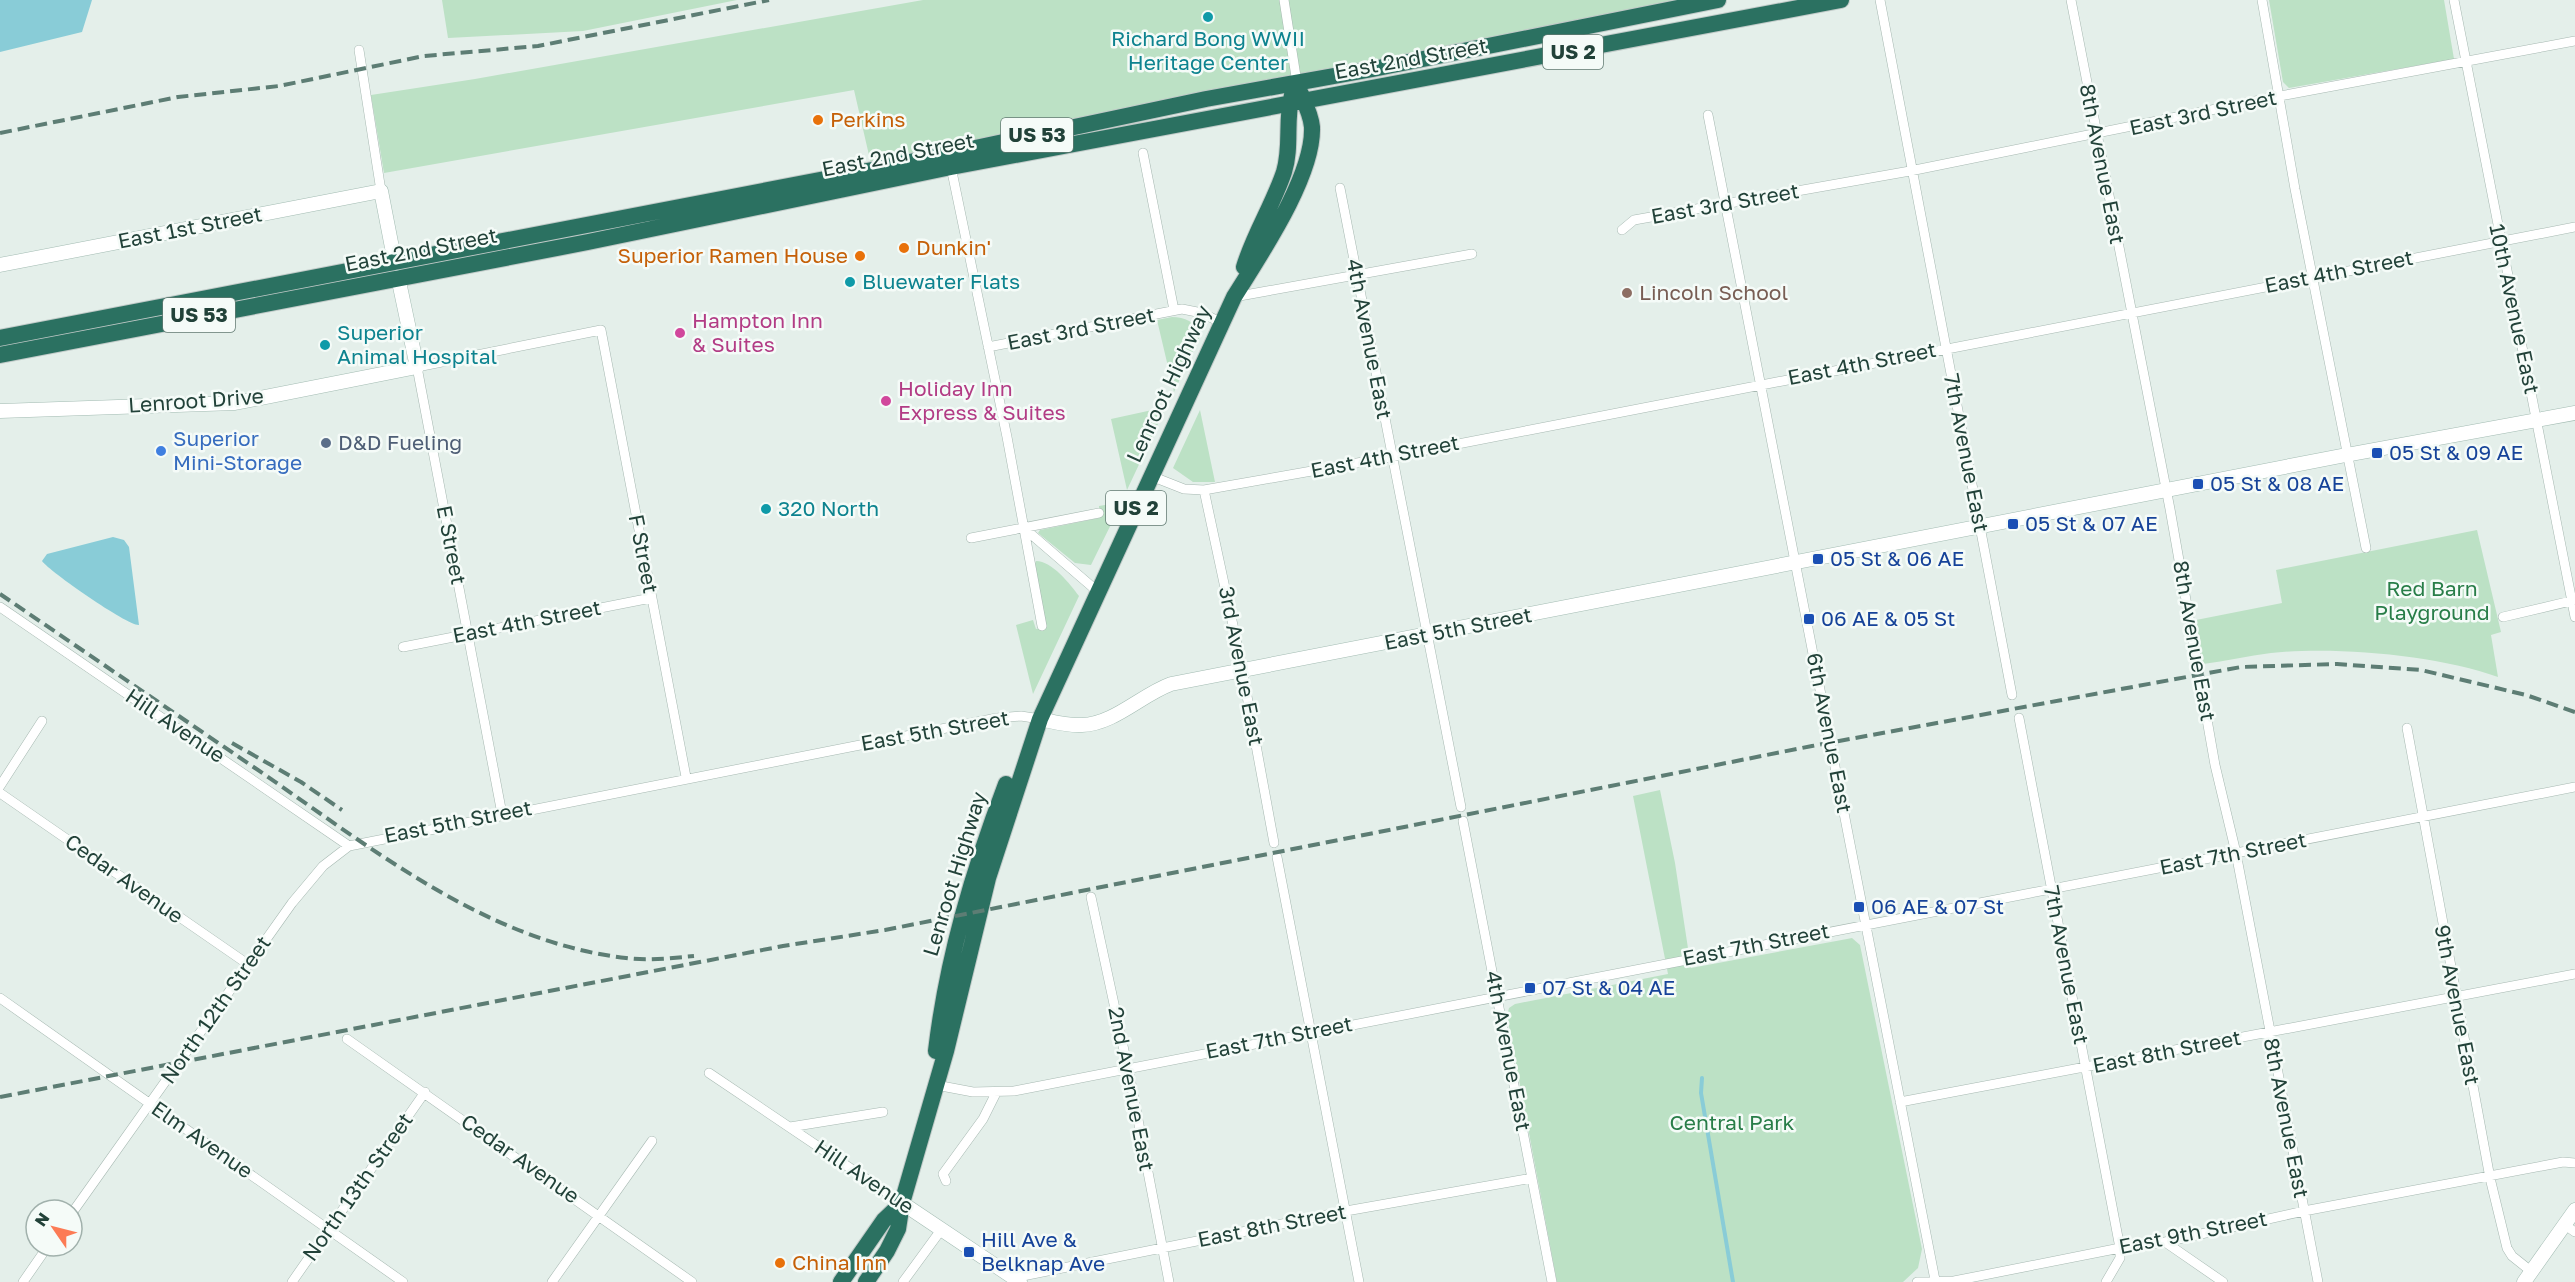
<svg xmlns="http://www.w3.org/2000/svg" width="2575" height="1282" viewBox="0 0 2575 1282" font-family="'Golos Text',sans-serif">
<rect width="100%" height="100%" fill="#e4efea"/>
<path fill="#bce1c5" d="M 442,0 L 737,0 L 583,31 L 448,38 Z
M 923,0 L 1692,0 L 871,164 L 854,90 L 384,173 L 371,95 L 475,79 Z
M 2269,0 L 2444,0 L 2454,59 L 2289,88 L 2283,82 Z
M 1172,317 C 1185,317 1195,322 1201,334 L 1174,392 L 1157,320 Z
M 1166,407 L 1127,490 L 1111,419 Z
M 1200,410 L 1215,482 L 1193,482 L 1173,468 Z
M 1122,502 L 1091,565 L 1075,563 L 1038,533 L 1040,530 L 1099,518 L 1099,506 Z
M 2477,530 L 2501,632 L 2491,635 L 2498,677 C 2438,655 2335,646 2271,653 C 2248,656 2226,661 2203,664 L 2196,620 L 2282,603 L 2276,570 Z
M 1036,561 C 1052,561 1070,584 1079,596 L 1033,694 L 1016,625 L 1033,620 L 1036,629 L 1046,627 L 1034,567 Z
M 1660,790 L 1675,863 L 1691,968 L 1847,939 L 1852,938 L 1860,945 L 1922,1249 L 1918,1268 L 1903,1282 L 1557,1282 L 1507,1016 L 1509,1008 L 1515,1004 L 1668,974 L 1633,796 Z"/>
<path fill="#89ccd7" d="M 0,0 L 92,0 L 82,32 L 0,52 Z
M 113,537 L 124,540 L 129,547 L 139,625 C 128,626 50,572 42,561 L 47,554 Z"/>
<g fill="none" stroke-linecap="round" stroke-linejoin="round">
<path stroke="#89ccd7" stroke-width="4" d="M 1702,1078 L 1701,1093 L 1733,1282"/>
<g stroke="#a6b8b1" stroke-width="10">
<path id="street" d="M 1284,0 L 1297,83
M 1880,0 L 2012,695
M 2071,0 L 2170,509 L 2215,765 L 2236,853 L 2318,1282
M 2262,0 L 2295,189 L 2366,548
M 2454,0 L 2575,617
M 359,50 L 381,191
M 1708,115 L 1935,1280
M 1143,153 L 1174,310
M 951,167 L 1007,437 L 1042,626
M 1340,188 L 1461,807
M 1622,230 L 1634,220 L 1910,171 L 2280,96 L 2575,41
M 1234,297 L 1472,254
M 988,347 L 1182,309 L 1202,313 L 1222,323
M 1151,476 L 1184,489 L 1204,490 L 1391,457 L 2575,227
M 1204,490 L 1240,658 L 1274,843
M 1025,529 L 1097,591
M 971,538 L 1099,513
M 0,607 L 349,846
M 2503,617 L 2575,600
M 403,647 L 651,598
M 2019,718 L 2120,1248 L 2120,1258 L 2106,1282
M 2407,728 L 2490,1178 L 2507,1248 L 2512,1256 L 2532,1272
M 0,786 L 42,721
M 0,793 L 249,965
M 502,814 L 417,367 L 601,330 L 686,777
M 1463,821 L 1552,1282
M 1277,857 L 1359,1282
M 1091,897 L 1131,1083 L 1169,1282
M 0,998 L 403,1282
M 347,1039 L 692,1282
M 709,1073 L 902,1203
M 936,1085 L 973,1092 L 1014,1091 L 2575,787
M 1900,1102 L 2575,974
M 790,1127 L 883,1112
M 946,1181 L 943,1174 L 983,1119 L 996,1093
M 72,1213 L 292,903 L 323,866 L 349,846 L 997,718 L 1021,716 L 1040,719
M 2565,1225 L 2575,1232
M 2165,1242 L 2223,1282
M 1013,1278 L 1346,1211 L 1532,1178
M 23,1282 L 48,1246
M 292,1282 L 425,1092
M 552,1282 L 652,1141
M 903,1282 L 941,1230
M 1917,1282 L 1954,1281 L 2120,1248 L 2165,1242 L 2304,1211 L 2563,1162 L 2575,1163"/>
</g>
<g stroke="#a2bbb2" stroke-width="15">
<path id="secondary" d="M 0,265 L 381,191 L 395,263
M 0,411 L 235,403 L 417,367 L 398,277
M 1040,719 C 1054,722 1068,726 1082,725 C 1114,724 1141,695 1171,684 L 2346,455 L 2575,413
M 902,1203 L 1020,1282
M 2524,1282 L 2575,1210"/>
</g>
<g stroke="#c1cac8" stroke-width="18">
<path id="highway" d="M 1244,267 C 1254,234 1273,205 1284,172 C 1292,146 1285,121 1292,95
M 0,338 L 872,170 L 1206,99 L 1373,69 L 1718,0
M 0,355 L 588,242 L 951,167 L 1841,0
M 936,1051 C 947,958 973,871 1006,784
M 841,1282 L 884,1220 L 902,1203
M 866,1282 L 887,1251 L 898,1229 L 902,1203 L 946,1051 L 988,878 L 1040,719 L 1234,297 C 1260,255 1314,176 1312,127 C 1311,115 1305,103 1300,92"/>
</g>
<use href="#street" stroke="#fff" stroke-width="9"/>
<use href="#secondary" stroke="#fff" stroke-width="14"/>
<use href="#highway" stroke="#2b7161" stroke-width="16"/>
<path stroke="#5d7d74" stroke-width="4" stroke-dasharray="12 6" stroke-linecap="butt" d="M 0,133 L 178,97 L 279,86 L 424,56 L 538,46 L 769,0
M 0,594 C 85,652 170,710 255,768 C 368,845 485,942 626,958 C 648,961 672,958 694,956
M 232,743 L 301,782 L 342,810
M 0,1097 L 783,946 L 885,930 L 1812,746 L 2241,667 L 2337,664 L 2421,670 L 2526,695 L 2575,712"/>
</g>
<g fill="#0f9aa8" stroke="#f5fbf8" stroke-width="2">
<circle cx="1208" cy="17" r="6"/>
<circle cx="850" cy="282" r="6"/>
<circle cx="325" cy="345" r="6"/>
<circle cx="766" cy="509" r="6"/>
</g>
<g fill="#e8710a" stroke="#f5fbf8" stroke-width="2">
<circle cx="818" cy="120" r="6"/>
<circle cx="904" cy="248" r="6"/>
<circle cx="860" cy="256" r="6"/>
<circle cx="780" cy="1263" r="6"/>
</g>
<circle fill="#8d6e63" stroke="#f5fbf8" stroke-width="2" cx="1627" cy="293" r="6"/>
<g fill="#d1479c" stroke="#f5fbf8" stroke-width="2">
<circle cx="680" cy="333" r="6"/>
<circle cx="886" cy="401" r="6"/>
</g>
<circle fill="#5c6f8a" stroke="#f5fbf8" stroke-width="2" cx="326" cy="443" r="6"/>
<circle fill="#3f7fe0" stroke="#f5fbf8" stroke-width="2" cx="161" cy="451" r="6"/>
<g fill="#1a4fb4" stroke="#f5fbf8" stroke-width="2">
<rect x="2371" y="447" width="12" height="12" rx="3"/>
<rect x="2192" y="478" width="12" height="12" rx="3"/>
<rect x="2007" y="518" width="12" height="12" rx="3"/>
<rect x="1812" y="553" width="12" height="12" rx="3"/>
<rect x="1803" y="613" width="12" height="12" rx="3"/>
<rect x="1853" y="901" width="12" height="12" rx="3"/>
<rect x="1524" y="982" width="12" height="12" rx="3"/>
<rect x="963" y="1246" width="12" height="12" rx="3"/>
</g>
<g text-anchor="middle" stroke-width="5" stroke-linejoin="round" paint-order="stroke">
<g fill="#f5fbf8" stroke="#617a72" stroke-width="1.5">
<rect x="1543" y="35" width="60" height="34" rx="4.5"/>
<rect x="1001" y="118" width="72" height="34" rx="4.5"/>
<rect x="163" y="298" width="72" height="34" rx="4.5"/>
<rect x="1106" y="491" width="60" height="34" rx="4.5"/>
</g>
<g font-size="20" font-weight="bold" fill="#224239">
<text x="1573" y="59">US 2</text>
<text x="1037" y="142">US 53</text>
<text x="199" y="322">US 53</text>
<text x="1136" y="515">US 2</text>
</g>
<g font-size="21" fill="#0d838f" stroke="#f5fbf8" text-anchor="start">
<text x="1208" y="46" text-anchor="middle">Richard Bong WWII<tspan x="1208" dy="24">Heritage Center</tspan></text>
<text x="862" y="289">Bluewater Flats</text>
<text x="337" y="340">Superior<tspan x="337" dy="24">Animal Hospital</tspan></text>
<text x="778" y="516">320 North</text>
</g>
<g font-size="21" fill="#224239" stroke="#f5fbf8">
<text transform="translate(1411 59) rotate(-10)" y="7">East 2nd Street</text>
<text transform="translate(2203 113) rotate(-12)" y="7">East 3rd Street</text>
<text transform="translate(898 155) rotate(-11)" y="7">East 2nd Street</text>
<text transform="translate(2102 164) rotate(79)" y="7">8th Avenue East</text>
<text transform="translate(1725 204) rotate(-10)" y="7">East 3rd Street</text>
<text transform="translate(190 228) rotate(-11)" y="7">East 1st Street</text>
<text transform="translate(421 250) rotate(-11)" y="7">East 2nd Street</text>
<text transform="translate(2339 272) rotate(-11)" y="7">East 4th Street</text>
<text transform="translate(2514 309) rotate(78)" y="7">10th Avenue East</text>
<text transform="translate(1081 329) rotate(-11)" y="7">East 3rd Street</text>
<text transform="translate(1369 339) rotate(79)" y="7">4th Avenue East</text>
<text transform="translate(1862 364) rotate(-11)" y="7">East 4th Street</text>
<text transform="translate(1169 384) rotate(-65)" y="7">Lenroot Highway</text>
<text transform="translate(196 401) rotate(-4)" y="7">Lenroot Drive</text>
<text transform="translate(1966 453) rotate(79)" y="7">7th Avenue East</text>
<text transform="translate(1385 457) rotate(-11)" y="7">East 4th Street</text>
<text transform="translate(451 545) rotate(79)" y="7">E Street</text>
<text transform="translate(643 554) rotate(79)" y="7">F Street</text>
<text transform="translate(527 622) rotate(-11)" y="7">East 4th Street</text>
<text transform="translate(1458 629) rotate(-11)" y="7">East 5th Street</text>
<text transform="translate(2194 641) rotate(80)" y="7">8th Avenue East</text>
<text transform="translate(1241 666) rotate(79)" y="7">3rd Avenue East</text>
<text transform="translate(175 726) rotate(34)" y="7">Hill Avenue</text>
<text transform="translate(935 731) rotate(-10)" y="7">East 5th Street</text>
<text transform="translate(1829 733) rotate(79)" y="7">6th Avenue East</text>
<text transform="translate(458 822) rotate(-11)" y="7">East 5th Street</text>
<text transform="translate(2233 854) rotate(-11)" y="7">East 7th Street</text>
<text transform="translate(955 874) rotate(-73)" y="7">Lenroot Highway</text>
<text transform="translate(124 879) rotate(35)" y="7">Cedar Avenue</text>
<text transform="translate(1756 945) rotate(-11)" y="7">East 7th Street</text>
<text transform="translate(2066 965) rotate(79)" y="7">7th Avenue East</text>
<text transform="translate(2457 1005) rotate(79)" y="7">9th Avenue East</text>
<text transform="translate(216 1010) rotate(-55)" y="7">North 12th Street</text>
<text transform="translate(1279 1038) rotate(-11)" y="7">East 7th Street</text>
<text transform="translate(1508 1051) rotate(79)" y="7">4th Avenue East</text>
<text transform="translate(2167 1052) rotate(-11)" y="7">East 8th Street</text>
<text transform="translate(1131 1089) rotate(79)" y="7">2nd Avenue East</text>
<text transform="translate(2286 1118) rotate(79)" y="7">8th Avenue East</text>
<text transform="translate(202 1140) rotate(35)" y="7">Elm Avenue</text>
<text transform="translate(520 1159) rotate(35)" y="7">Cedar Avenue</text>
<text transform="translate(864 1177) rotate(34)" y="7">Hill Avenue</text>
<text transform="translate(358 1187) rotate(-55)" y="7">North 13th Street</text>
<text transform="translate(1272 1226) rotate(-11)" y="7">East 8th Street</text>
<text transform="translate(2193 1233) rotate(-11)" y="7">East 9th Street</text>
</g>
<g font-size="21" fill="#c56008" stroke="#f5fbf8" text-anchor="start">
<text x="830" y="127">Perkins</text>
<text x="916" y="255">Dunkin'</text>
<text x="848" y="263" text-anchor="end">Superior Ramen House</text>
<text x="792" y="1270">China Inn</text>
</g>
<g font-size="21" fill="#785e54" stroke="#f5fbf8" text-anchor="start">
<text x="1639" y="300">Lincoln School</text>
</g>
<g font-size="21" fill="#b23c85" stroke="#f5fbf8" text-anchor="start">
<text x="692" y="328">Hampton Inn<tspan x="692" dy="24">&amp; Suites</tspan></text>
<text x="898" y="396">Holiday Inn<tspan x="898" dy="24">Express &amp; Suites</tspan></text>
</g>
<g font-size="21" fill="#366cbe" stroke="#f5fbf8" text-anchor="start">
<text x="173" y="446">Superior<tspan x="173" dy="24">Mini-Storage</tspan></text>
</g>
<g font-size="21" fill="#4e5e75" stroke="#f5fbf8" text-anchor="start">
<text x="338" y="450">D&amp;D Fueling</text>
</g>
<g font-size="21" fill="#164399" stroke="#f5fbf8" text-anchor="start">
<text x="2389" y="460">05 St &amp; 09 AE</text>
<text x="2210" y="491">05 St &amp; 08 AE</text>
<text x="2025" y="531">05 St &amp; 07 AE</text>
<text x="1830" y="566">05 St &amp; 06 AE</text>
<text x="1821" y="626">06 AE &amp; 05 St</text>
<text x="1871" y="914">06 AE &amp; 07 St</text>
<text x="1542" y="995">07 St &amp; 04 AE</text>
<text x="981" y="1247">Hill Ave &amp;<tspan x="981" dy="24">Belknap Ave</tspan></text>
</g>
<g font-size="21" fill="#287d48" stroke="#f5fbf8">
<text x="2432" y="596">Red Barn<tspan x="2432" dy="24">Playground</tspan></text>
<text x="1732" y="1130">Central Park</text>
</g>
</g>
<g transform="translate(54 1228) rotate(305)"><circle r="28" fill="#f5fbf8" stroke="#a1b1ac" stroke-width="1.5"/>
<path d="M0-4.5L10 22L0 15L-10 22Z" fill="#fc7b55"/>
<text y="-9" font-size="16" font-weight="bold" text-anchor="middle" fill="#224239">N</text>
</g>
</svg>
